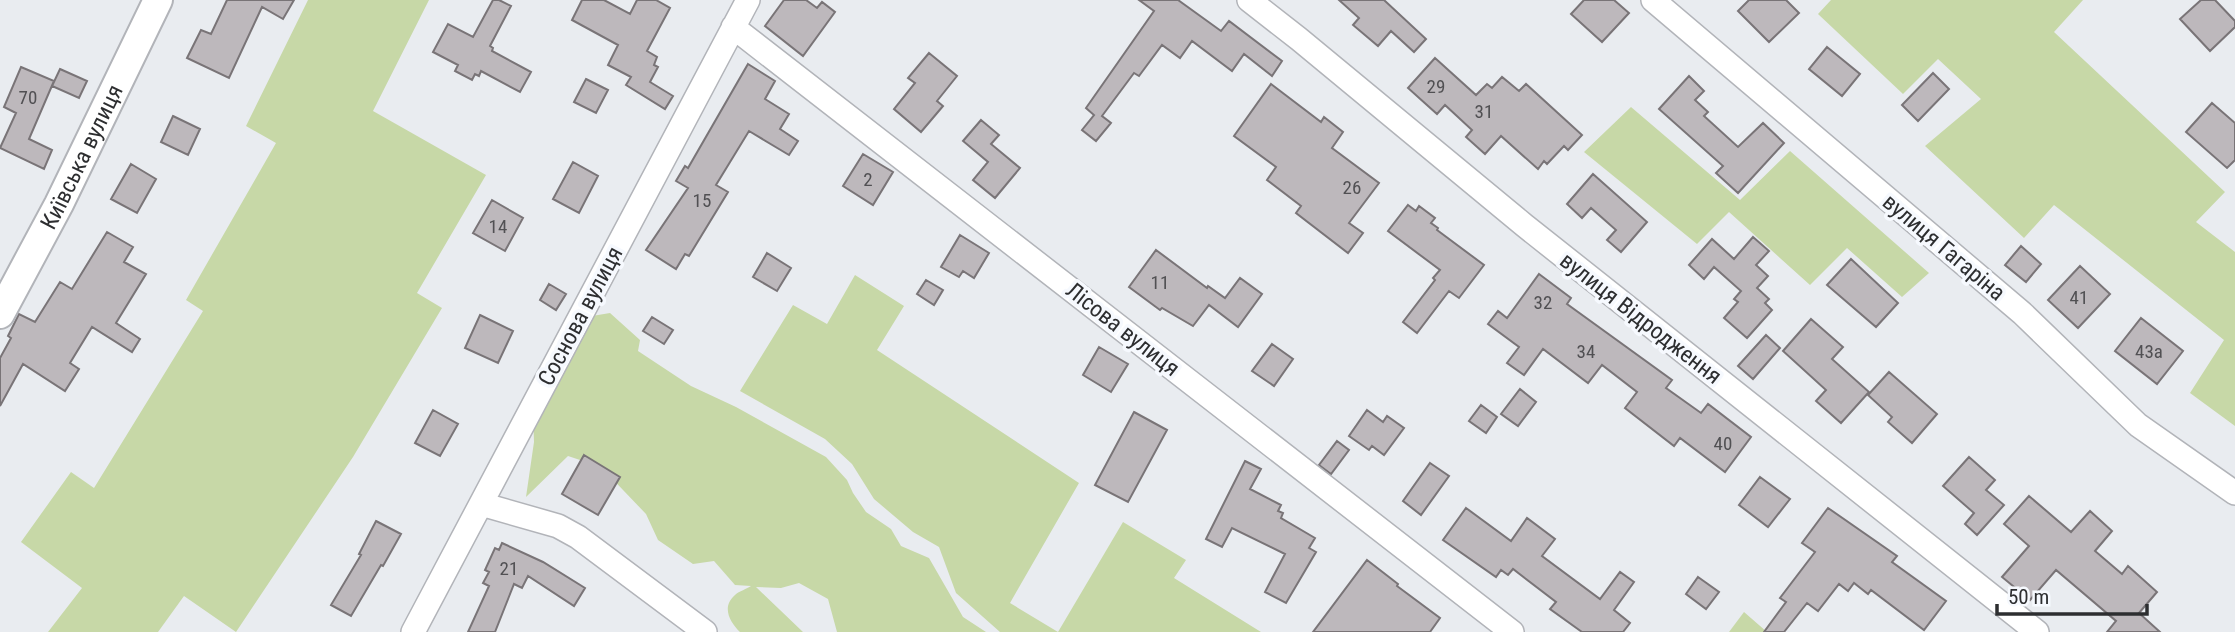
<svg xmlns="http://www.w3.org/2000/svg" width="2235" height="632" viewBox="0 0 2235 632" font-family="'Roboto Condensed',sans-serif">
<rect width="100%" height="100%" fill="#e9ecf0"/>
<path fill="#c7d8a7" d="M 308,0 L 429,0 L 373,111 L 486,175 L 417,293 L 442,308 L 353,457 L 236,632 L 184,596 L 158,632 L 48,632 L 82,588 L 21,542 L 71,472 L 94,488 L 203,311 L 186,300 L 276,143 L 246,126 Z
M 1831,0 L 2083,0 L 2054,32 L 2225,192 L 2196,222 L 2235,252 L 2235,426 L 2190,393 L 2224,340 L 2054,205 L 2024,238 L 1925,146 L 1981,99 L 1938,59 L 1903,94 L 1818,14 Z
M 1631,107 L 1740,200 L 1790,151 L 1929,273 L 1902,297 L 1847,248 L 1810,285 L 1729,212 L 1697,244 L 1584,152 Z
M 855,275 L 904,306 L 877,350 L 1079,483 L 1010,603 L 1058,632 L 1000,632 L 956,593 L 939,547 L 913,532 L 874,499 L 852,464 L 825,439 L 740,391 L 793,305 L 827,324 Z
M 610,313 L 640,340 L 638,351 L 691,386 L 736,407 L 826,457 L 847,480 L 853,493 L 866,512 L 891,529 L 901,546 L 929,558 L 963,617 L 986,632 L 837,632 L 828,599 L 799,583 L 781,588 L 756,587 L 803,632 L 740,632 C 730,622 721,607 735,595 C 739,591 747,589 751,586 L 735,585 L 714,561 L 693,564 L 658,540 L 646,514 L 601,467 L 568,456 L 526,497 L 534,442 L 533,410 L 574,319 Z
M 1123,522 L 1186,560 L 1174,578 L 1261,632 L 1058,632 Z
M 1744,612 L 1767,632 L 1729,632 Z"/>
<path fill="#bdb8bc" stroke="#797477" stroke-width="2" d="M 227,0 L 294,0 L 283,19 L 262,7 L 229,78 L 187,58 L 201,30 L 211,34 Z
M 493,0 L 499,0 L 511,6 L 490,46 L 493,48 L 492,51 L 531,72 L 520,92 L 481,71 L 479,76 L 475,74 L 472,80 L 455,71 L 458,65 L 433,52 L 448,24 L 473,37 Z
M 582,0 L 604,0 L 630,14 L 637,0 L 656,0 L 670,8 L 647,51 L 657,57 L 654,65 L 658,67 L 650,82 L 673,96 L 665,109 L 626,85 L 631,77 L 608,65 L 618,45 L 572,20 Z
M 784,0 L 806,0 L 817,8 L 822,2 L 835,12 L 803,56 L 765,26 Z
M 1139,0 L 1178,0 L 1221,31 L 1229,21 L 1282,61 L 1272,76 L 1244,54 L 1232,71 L 1192,41 L 1180,58 L 1162,45 L 1139,76 L 1134,73 L 1102,116 L 1111,123 L 1096,141 L 1082,130 L 1094,115 L 1086,108 L 1154,11 Z
M 1339,0 L 1384,0 L 1426,39 L 1414,52 L 1391,31 L 1378,46 L 1353,25 L 1359,18 Z
M 1584,0 L 1614,0 L 1629,13 L 1602,42 L 1571,14 Z
M 1749,0 L 1786,0 L 1799,13 L 1769,42 L 1738,11 Z
M 2201,0 L 2215,0 L 2235,21 L 2235,27 L 2210,51 L 2180,19 Z
M 1827,47 L 1860,74 L 1842,96 L 1809,69 Z
M 929,53 L 957,76 L 937,101 L 943,106 L 921,132 L 894,109 L 915,83 L 908,78 Z
M 1435,58 L 1476,95 L 1487,84 L 1492,88 L 1502,77 L 1519,91 L 1526,84 L 1582,135 L 1568,150 L 1564,146 L 1547,164 L 1544,161 L 1538,169 L 1501,136 L 1485,154 L 1466,137 L 1472,130 L 1445,105 L 1437,114 L 1408,88 Z
M 748,64 L 775,81 L 765,99 L 789,114 L 780,129 L 798,141 L 789,155 L 749,131 L 716,185 L 728,192 L 689,256 L 685,254 L 676,269 L 646,250 L 688,188 L 676,181 L 685,166 L 688,168 Z
M 21,67 L 54,81 L 29,139 L 52,150 L 44,169 L 0,148 L 16,113 L 4,107 Z
M 60,69 L 87,81 L 79,98 L 52,86 Z
M 1933,73 L 1949,89 L 1918,121 L 1902,105 Z
M 1689,76 L 1704,91 L 1695,100 L 1708,112 L 1704,116 L 1738,147 L 1763,123 L 1784,143 L 1738,193 L 1716,173 L 1723,166 L 1659,109 Z
M 586,79 L 608,90 L 596,113 L 574,102 Z
M 1271,84 L 1321,122 L 1324,117 L 1343,132 L 1332,148 L 1379,183 L 1349,223 L 1363,233 L 1348,253 L 1296,213 L 1301,206 L 1267,180 L 1276,167 L 1234,136 Z
M 2212,103 L 2235,123 L 2235,160 L 2227,168 L 2186,132 Z
M 173,116 L 200,129 L 188,155 L 161,142 Z
M 981,120 L 999,135 L 991,144 L 1020,168 L 995,198 L 973,180 L 988,162 L 963,141 Z
M 863,154 L 893,172 L 873,205 L 843,186 Z
M 573,162 L 598,176 L 579,213 L 553,199 Z
M 131,164 L 156,179 L 137,213 L 111,199 Z
M 1593,174 L 1647,222 L 1621,252 L 1607,240 L 1616,230 L 1591,208 L 1582,218 L 1567,204 Z
M 492,200 L 523,218 L 505,251 L 473,233 Z
M 1408,205 L 1416,211 L 1419,206 L 1435,218 L 1431,223 L 1438,228 L 1437,230 L 1484,265 L 1459,298 L 1449,291 L 1417,333 L 1403,322 L 1435,280 L 1433,278 L 1440,270 L 1388,231 Z
M 107,232 L 133,247 L 124,262 L 146,274 L 116,323 L 140,339 L 132,352 L 92,327 L 70,363 L 79,369 L 65,391 L 23,364 L 0,406 L 0,358 L 11,338 L 8,336 L 19,314 L 35,322 L 60,282 L 72,289 Z
M 960,235 L 989,253 L 974,278 L 963,271 L 959,277 L 941,267 Z
M 1753,237 L 1769,251 L 1756,265 L 1768,276 L 1757,288 L 1769,299 L 1765,303 L 1772,310 L 1747,338 L 1724,318 L 1738,302 L 1734,299 L 1741,291 L 1714,267 L 1704,279 L 1689,265 L 1712,239 L 1734,259 Z
M 2021,246 L 2041,264 L 2026,282 L 2005,265 Z
M 1156,250 L 1207,288 L 1208,286 L 1225,298 L 1240,278 L 1262,294 L 1238,327 L 1209,305 L 1193,326 L 1162,308 L 1160,310 L 1129,287 Z
M 767,253 L 791,268 L 777,291 L 753,277 Z
M 1851,259 L 1898,303 L 1876,327 L 1827,285 Z
M 2080,266 L 2110,294 L 2078,328 L 2048,300 Z
M 1539,274 L 1571,298 L 1567,304 L 1672,380 L 1666,388 L 1701,413 L 1708,404 L 1751,437 L 1725,472 L 1680,438 L 1674,446 L 1625,408 L 1637,392 L 1602,365 L 1588,383 L 1543,349 L 1524,375 L 1507,363 L 1519,347 L 1488,324 L 1498,311 L 1507,318 Z
M 926,280 L 943,290 L 934,305 L 917,294 Z
M 549,284 L 566,294 L 556,310 L 540,300 Z
M 480,315 L 513,331 L 498,363 L 465,348 Z
M 652,317 L 673,330 L 664,344 L 643,331 Z
M 2141,318 L 2183,351 L 2157,384 L 2115,351 Z
M 1811,319 L 1843,347 L 1832,359 L 1869,392 L 1841,423 L 1816,401 L 1826,390 L 1783,351 Z
M 1766,335 L 1780,348 L 1753,379 L 1738,366 Z
M 1272,344 L 1293,359 L 1274,386 L 1252,371 Z
M 1099,347 L 1128,364 L 1111,392 L 1083,375 Z
M 1889,372 L 1937,414 L 1912,443 L 1888,422 L 1892,417 L 1868,395 Z
M 1520,389 L 1536,402 L 1518,426 L 1501,414 Z
M 1481,405 L 1497,417 L 1486,433 L 1469,421 Z
M 433,410 L 458,424 L 440,456 L 415,443 Z
M 1367,410 L 1383,422 L 1387,416 L 1404,428 L 1384,455 L 1372,446 L 1369,450 L 1349,436 Z
M 1134,412 L 1167,430 L 1128,502 L 1095,485 Z
M 1337,441 L 1349,450 L 1331,474 L 1319,465 Z
M 584,455 L 620,477 L 598,515 L 562,494 Z
M 1969,457 L 1995,480 L 1986,490 L 2004,505 L 1977,535 L 1965,524 L 1974,513 L 1943,486 Z
M 1245,461 L 1261,469 L 1250,489 L 1281,505 L 1278,511 L 1283,513 L 1281,518 L 1315,538 L 1309,548 L 1316,552 L 1286,603 L 1265,592 L 1285,554 L 1232,528 L 1222,547 L 1206,539 Z
M 1430,463 L 1449,476 L 1421,515 L 1403,501 Z
M 1760,477 L 1790,499 L 1768,527 L 1739,505 Z
M 2029,496 L 2071,532 L 2090,511 L 2112,531 L 2095,551 L 2122,574 L 2128,566 L 2157,592 L 2139,613 L 2160,632 L 2107,632 L 2116,621 L 2056,570 L 2030,600 L 2002,577 L 2029,546 L 2004,524 Z
M 1466,508 L 1511,541 L 1527,518 L 1555,539 L 1542,556 L 1600,599 L 1620,572 L 1634,582 L 1614,610 L 1630,623 L 1623,632 L 1582,632 L 1550,609 L 1556,602 L 1513,569 L 1508,575 L 1501,570 L 1496,577 L 1443,540 Z
M 1828,508 L 1897,556 L 1892,562 L 1946,601 L 1924,630 L 1871,590 L 1868,594 L 1854,583 L 1848,591 L 1839,584 L 1818,611 L 1807,603 L 1784,632 L 1764,632 L 1786,602 L 1780,598 L 1815,552 L 1802,543 Z
M 376,521 L 401,534 L 383,566 L 381,565 L 351,616 L 331,605 L 361,555 L 359,554 Z
M 502,543 L 543,562 L 585,588 L 574,606 L 528,576 L 522,588 L 514,584 L 495,632 L 468,632 L 489,586 L 483,583 L 489,572 L 485,570 L 495,548 L 499,550 Z
M 1367,560 L 1398,584 L 1397,586 L 1440,618 L 1430,632 L 1313,632 Z
M 1698,577 L 1719,592 L 1706,609 L 1686,594 Z"/>
<g fill="none" stroke-linecap="round" stroke-linejoin="round">
<g stroke="#b2b4b9" stroke-width="26">
<path id="minor" d="M 1249,0 L 1299,39 L 1524,225 L 2037,632
M 1653,0 L 2022,313 L 2138,425 L 2235,493
M 733,27 L 1512,632
M 481,504 L 558,526 L 578,537 L 705,632
M 413,632 L 748,0"/>
</g>
<g stroke="#b2b4b9" stroke-width="32">
<g id="tertiary">
<path id="s1" d="M 0,314 L 59,204 L 158,0"/>
</g>
</g>
<use href="#minor" stroke="#fff" stroke-width="23"/>
<use href="#tertiary" stroke="#fff" stroke-width="28"/>
</g>
<g text-anchor="middle" stroke-width="7" stroke-linejoin="round" paint-order="stroke">
<g font-size="19" fill="#515053">
<text x="1436" y="93">29</text>
<text x="28" y="104">70</text>
<text x="1484" y="118">31</text>
<text x="868" y="186">2</text>
<text x="1352" y="194">26</text>
<text x="702" y="207">15</text>
<text x="498" y="233">14</text>
<text x="1160" y="289">11</text>
<text x="2079" y="304">41</text>
<text x="1543" y="309">32</text>
<text x="1586" y="358">34</text>
<text x="2149" y="358">43а</text>
<text x="1723" y="450">40</text>
<text x="509" y="575">21</text>
</g>
<g font-size="23" fill="#2d2e30" stroke="#f6f9fe">
<text dy="8" stroke="none"><textPath href="#s1" startOffset="177">Київська вулиця</textPath></text>
<text transform="translate(1944 247) rotate(40)" y="8">вулиця Гагаріна</text>
<text transform="translate(580 316) rotate(-62)" y="8">Соснова вулиця</text>
<text transform="translate(1641 318) rotate(38)" y="8">вулиця Відродження</text>
<text transform="translate(1123 329) rotate(38)" y="8">Лісова вулиця</text>
</g>
</g>
<path d="M1997 604v10h150v-10" fill="none" stroke="#2d2e30" stroke-width="3.5"/>
<text x="2008" y="604" font-size="21" fill="#2d2e30" stroke="#f6f9fe" stroke-width="5" paint-order="stroke">50 m</text>
</svg>
